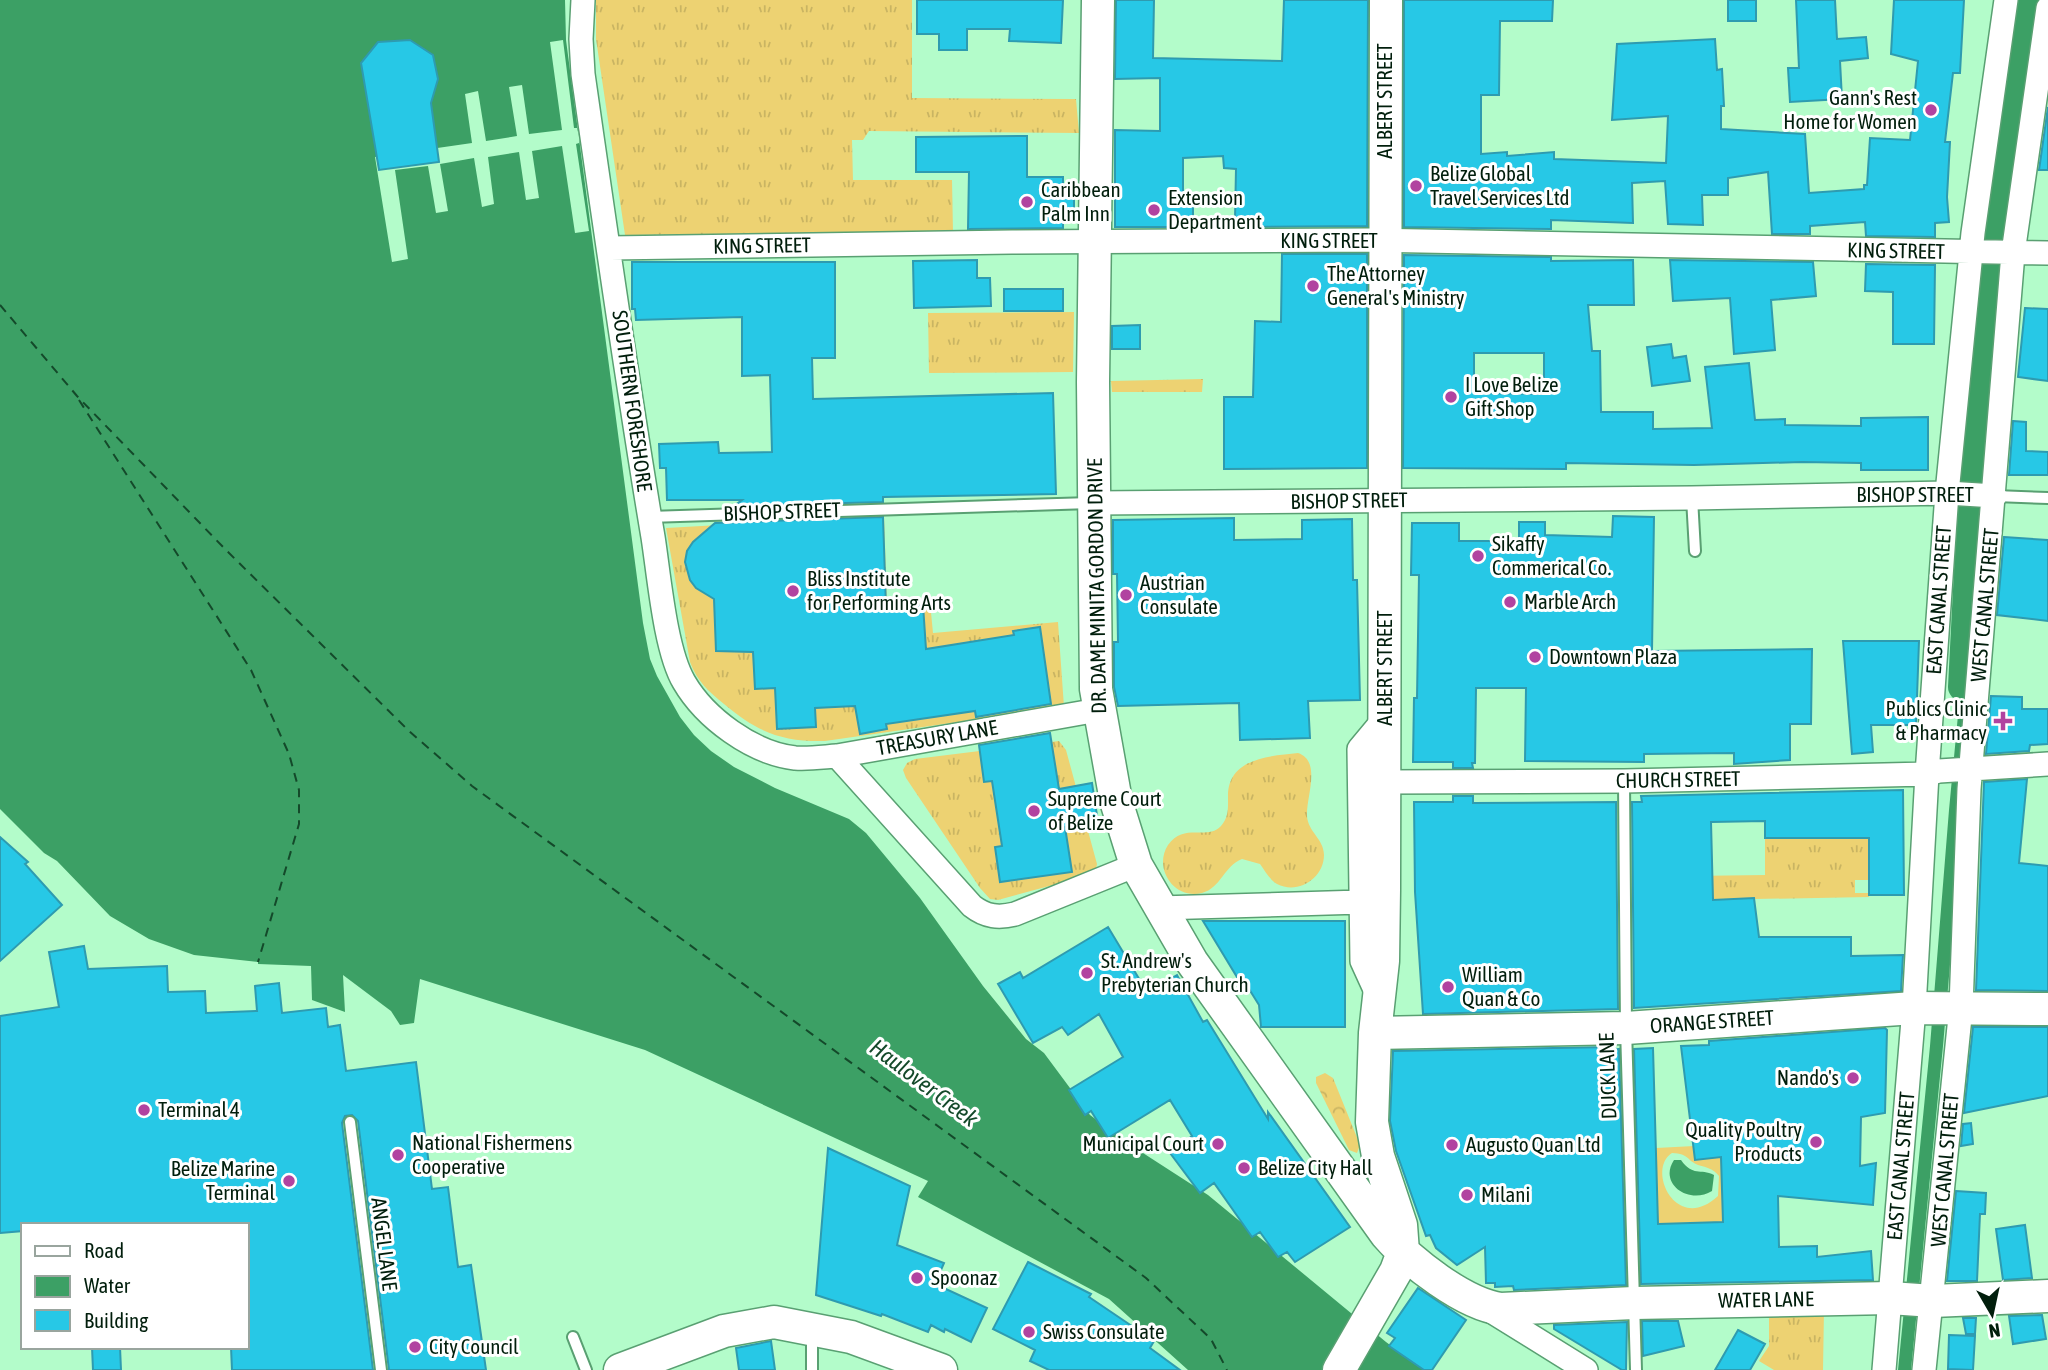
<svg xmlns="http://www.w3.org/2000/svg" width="2048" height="1370" viewBox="0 0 2048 1370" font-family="'Asap Condensed',sans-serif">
<defs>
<pattern id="grass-tufts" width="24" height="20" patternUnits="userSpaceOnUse" patternTransform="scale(1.75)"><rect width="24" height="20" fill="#edd272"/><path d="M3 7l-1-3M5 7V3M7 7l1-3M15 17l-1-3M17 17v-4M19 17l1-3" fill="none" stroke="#c9b462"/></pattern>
<pattern id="park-crowns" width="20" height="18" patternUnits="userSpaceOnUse" patternTransform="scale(1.75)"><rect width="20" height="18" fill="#edd272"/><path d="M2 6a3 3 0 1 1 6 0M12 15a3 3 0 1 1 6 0" fill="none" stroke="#c9b462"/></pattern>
</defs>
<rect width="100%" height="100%" fill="#b3fcca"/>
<path fill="url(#grass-tufts)" d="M 596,0 L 912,0 L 912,98 L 1076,99 L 1079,133 L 869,131 L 863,140 L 852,140 L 853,180 L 952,180 L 953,232 L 625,235 L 596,39 Z
M 1074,312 L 1073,372 L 929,373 L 928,313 Z
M 1203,379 L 1202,392 L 1112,392 L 1111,381 Z
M 884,516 L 887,604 L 930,602 L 933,633 L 1058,622 L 1064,707 L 825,741 C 782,742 757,732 724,704 C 709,692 697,681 690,662 L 666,528 Z
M 1059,741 L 1066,750 L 1097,864 L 1096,869 L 1086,876 L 998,900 L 990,899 L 980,888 L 906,778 L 903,770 L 907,763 L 915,759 Z
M 1298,753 C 1322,761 1306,797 1307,816 C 1308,832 1324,839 1324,855 C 1324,878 1298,895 1277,884 C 1269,879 1265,871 1260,864 L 1242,859 C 1224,866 1221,888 1202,893 C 1174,900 1153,868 1168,845 C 1184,822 1207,841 1221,826 C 1229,817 1228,807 1228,796 C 1228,758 1270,756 1298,753 Z
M 1765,838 L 1904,838 L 1904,852 L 1869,852 L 1869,880 L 1855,880 L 1855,893 L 1869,893 L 1869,897 L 1701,900 L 1689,876 L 1765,875 Z
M 1824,1310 L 1823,1370 L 1868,1370 L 1774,1370 L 1759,1361 L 1769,1346 L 1769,1314 Z"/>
<path fill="url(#park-crowns)" d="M 1325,1073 L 1333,1078 L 1360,1145 L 1357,1153 L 1349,1150 L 1316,1083 L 1316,1077 Z"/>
<path fill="#edd272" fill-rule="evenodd" d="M 1694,1146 L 1695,1160 L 1721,1157 L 1723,1222 L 1658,1224 L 1656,1148 ZM 1672,1153 C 1690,1154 1686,1160 1698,1165 C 1708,1168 1712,1168 1719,1176 L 1718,1196 C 1676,1235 1646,1169 1672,1153 Z"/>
<path fill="#3ca065" d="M 0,0 L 565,0 L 566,40 L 643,623 L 650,659 L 657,676 L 680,717 L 694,735 L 711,751 L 734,767 L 775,788 L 849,819 L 866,833 L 920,898 L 983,986 L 1026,1039 L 1044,1053 L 1090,1115 L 1129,1144 L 1208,1195 L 1386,1342 L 1424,1370 L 1188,1370 L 1109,1299 L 918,1197 L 928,1181 L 645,1050 L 420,979 L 414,1023 L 400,1025 L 391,1011 L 343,975 L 345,1012 L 312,1000 L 311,966 L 258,964 L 258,962 L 194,955 L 149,939 L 110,916 L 57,861 L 44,853 L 0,809 Z
M 2021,0 L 2033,0 L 1943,1046 L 1911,1370 L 1898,1370 L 1930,1046 L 1949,810 L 1998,293 Z
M 1674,1160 L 1681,1160 C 1693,1177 1700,1168 1714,1175 L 1712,1191 C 1689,1205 1658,1184 1674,1160 Z"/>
<path fill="#b3fcca" d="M 563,40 L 574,128 L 577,128 L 579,136 L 579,143 L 576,144 L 589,231 L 575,233 L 562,146 L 532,151 L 539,198 L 526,200 L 519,152 L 488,157 L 494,204 L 482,207 L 474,158 L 440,164 L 448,211 L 436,213 L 428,166 L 395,170 L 408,259 L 392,262 L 375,157 L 472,143 L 465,94 L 478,91 L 486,141 L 517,136 L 509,87 L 522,85 L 529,134 L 562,130 L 550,42 Z"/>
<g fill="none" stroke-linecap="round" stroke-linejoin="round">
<path stroke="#3ca065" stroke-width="28" d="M 1962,687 L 1973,473 L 1988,275 L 2027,0"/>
<path stroke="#14492a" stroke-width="2" stroke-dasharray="9 7" stroke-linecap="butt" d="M 0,305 L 77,396 L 225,549 L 409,731 L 472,786 L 1146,1278 L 1211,1339 L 1227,1370
M 79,400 L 251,670 L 289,754 L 299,790 L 299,824 L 258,962"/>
</g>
<path fill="#27c8e6" stroke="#2e9bb0" stroke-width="2" fill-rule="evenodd" d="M 917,0 L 1063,0 L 1061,43 L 1009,41 L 1010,29 L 967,29 L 967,50 L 939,50 L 939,34 L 917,34 Z
M 1116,0 L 1154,0 L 1153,58 L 1282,61 L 1284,0 L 1368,0 L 1367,226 L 1245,227 L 1246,221 L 1235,220 L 1236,169 L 1224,168 L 1223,156 L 1183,158 L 1183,197 L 1193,197 L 1193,222 L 1182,222 L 1182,227 L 1115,227 L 1115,130 L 1160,131 L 1160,78 L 1115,79 Z
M 1404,0 L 1553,0 L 1552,21 L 1500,21 L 1499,95 L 1481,95 L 1481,154 L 1507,152 L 1507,156 L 1554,152 L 1554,159 L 1666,163 L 1668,116 L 1612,120 L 1617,44 L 1715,39 L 1717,70 L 1722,69 L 1724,106 L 1721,106 L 1721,129 L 1805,134 L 1809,193 L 1864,189 L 1864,185 L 1867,185 L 1870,138 L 1910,140 L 1918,61 L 1891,54 L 1894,0 L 1964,0 L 1960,73 L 1953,73 L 1945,142 L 1950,142 L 1947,197 L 1949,222 L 1935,223 L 1935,237 L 1866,236 L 1865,222 L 1810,226 L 1810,234 L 1772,234 L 1768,172 L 1728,178 L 1728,195 L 1702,195 L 1703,225 L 1668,224 L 1665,181 L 1632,183 L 1633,223 L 1551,220 L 1551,229 L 1404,227 Z
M 1728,0 L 1756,0 L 1756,21 L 1728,21 Z
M 1796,0 L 1835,0 L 1837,39 L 1866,37 L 1868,58 L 1840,61 L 1842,99 L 1790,102 L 1788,68 L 1799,68 Z
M 410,40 L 433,55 L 438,79 L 431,103 L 439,162 L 379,170 L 361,63 L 378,42 Z
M 2048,107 L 2048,170 L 2039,170 Z
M 1027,136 L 1027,177 L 1063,177 L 1063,194 L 1074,193 L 1074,215 L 1063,215 L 1063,228 L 968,229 L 969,172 L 916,172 L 916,137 Z
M 1282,254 L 1367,254 L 1367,468 L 1224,469 L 1224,397 L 1253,397 L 1255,321 L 1281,322 Z
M 1404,255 L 1551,257 L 1551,261 L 1633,260 L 1634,305 L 1588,305 L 1592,351 L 1600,351 L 1601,412 L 1653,412 L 1653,429 L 1712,428 L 1705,367 L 1749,363 L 1755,420 L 1785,419 L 1785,425 L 1861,426 L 1861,418 L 1928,417 L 1928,470 L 1861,470 L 1861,463 L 1802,462 L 1694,465 L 1566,463 L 1566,469 L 1403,468 ZM 1474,353 L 1544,353 L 1544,394 L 1474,393 Z
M 977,260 L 977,278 L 990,278 L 991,306 L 914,308 L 913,261 Z
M 1670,260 L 1813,262 L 1816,296 L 1771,300 L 1775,350 L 1734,354 L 1730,298 L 1673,301 Z
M 632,262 L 835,262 L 835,358 L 812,358 L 813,399 L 1053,393 L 1056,494 L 883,497 L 883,502 L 734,506 L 742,500 L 667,500 L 666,468 L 660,468 L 659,444 L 718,442 L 719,453 L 772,452 L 770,375 L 742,376 L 742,317 L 636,320 L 635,309 L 632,309 Z
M 1866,264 L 1935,265 L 1934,344 L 1893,344 L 1893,292 L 1865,291 Z
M 1004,289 L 1063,289 L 1063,311 L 1004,311 Z
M 2025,308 L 2048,309 L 2048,381 L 2018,377 Z
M 1140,325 L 1140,349 L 1112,349 L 1112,326 Z
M 1671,344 L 1673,358 L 1686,356 L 1690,381 L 1652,386 L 1647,347 Z
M 2013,421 L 2026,422 L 2026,451 L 2048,452 L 2048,475 L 2009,475 Z
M 1613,516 L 1654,517 L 1652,651 L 1812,649 L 1811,724 L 1790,724 L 1790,760 L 1734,764 L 1734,753 L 1644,754 L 1644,762 L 1525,761 L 1526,688 L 1476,688 L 1475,763 L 1472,763 L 1473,768 L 1453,768 L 1453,762 L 1413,762 L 1414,698 L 1417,698 L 1419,575 L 1411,575 L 1412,523 L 1459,523 L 1459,541 L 1519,541 L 1519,522 L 1545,522 L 1545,535 L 1612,537 Z
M 883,517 L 886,607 L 923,605 L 926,649 L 1014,635 L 1013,631 L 1040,627 L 1051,704 L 976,717 L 975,711 L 886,724 L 887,729 L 860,734 L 855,706 L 815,708 L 816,727 L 777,729 L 775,688 L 755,689 L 753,652 L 716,651 L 714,599 L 696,588 L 690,580 L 685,562 L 687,551 L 693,542 L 715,523 Z
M 1234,518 L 1234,540 L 1302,539 L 1302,520 L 1352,519 L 1353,580 L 1357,580 L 1360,700 L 1308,701 L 1310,738 L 1240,740 L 1239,703 L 1118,706 L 1114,687 L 1114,642 L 1118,642 L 1117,574 L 1113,574 L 1113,520 Z
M 2004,537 L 2048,540 L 2048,621 L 1997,615 Z
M 1843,641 L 1919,641 L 1916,725 L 1871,725 L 1873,752 L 1852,754 Z
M 1991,696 L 2022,697 L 2022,709 L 2048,709 L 2048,744 L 2030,745 L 2029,751 L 1986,754 Z
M 1050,733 L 1059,789 L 1092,783 L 1098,822 L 1065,827 L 1072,872 L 1000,882 L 995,847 L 1002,846 L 992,781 L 984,782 L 979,745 Z
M 2027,779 L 2019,863 L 2048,866 L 2048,991 L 1976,990 L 1984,782 Z
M 1903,790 L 1904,895 L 1869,895 L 1869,838 L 1765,838 L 1765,821 L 1711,822 L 1713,900 L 1754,898 L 1759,937 L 1851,937 L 1851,956 L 1903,955 L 1901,991 L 1634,1008 L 1632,802 L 1642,802 L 1641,796 Z
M 1453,796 L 1473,796 L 1473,803 L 1616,802 L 1618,1009 L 1423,1014 L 1415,892 L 1414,802 L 1453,802 Z
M 0,837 L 28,862 L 25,864 L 62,905 L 0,961 Z
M 1203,921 L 1345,921 L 1345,1027 L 1261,1027 L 1259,1005 L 1244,981 L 1240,982 Z
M 1108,927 L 1147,992 L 1177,975 L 1203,1022 L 1207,1020 L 1268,1119 L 1268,1112 L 1350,1227 L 1295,1262 L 1287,1252 L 1278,1257 L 1260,1232 L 1252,1237 L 1214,1183 L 1200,1193 L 1170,1153 L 1192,1136 L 1170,1100 L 1108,1138 L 1091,1111 L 1085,1115 L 1069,1090 L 1123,1057 L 1099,1014 L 1068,1035 L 1062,1027 L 1033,1043 L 998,984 L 1020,972 L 1023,978 Z
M 84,946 L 88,969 L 167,966 L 168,992 L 205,991 L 206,1013 L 257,1011 L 255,986 L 279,983 L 282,1013 L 326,1008 L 328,1027 L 340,1025 L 346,1071 L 416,1062 L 432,1189 L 448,1187 L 458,1267 L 471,1265 L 486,1370 L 389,1370 L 358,1121 L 352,1115 L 345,1116 L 342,1123 L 373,1370 L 232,1370 L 231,1347 L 247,1347 L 247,1225 L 23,1225 L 23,1231 L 0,1233 L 0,1016 L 59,1007 L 49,952 Z
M 1973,1027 L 2048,1027 L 2048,1096 L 1964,1113 Z
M 1885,1028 L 1887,1030 L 1885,1113 L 1861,1117 L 1860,1166 L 1876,1163 L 1873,1205 L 1778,1196 L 1779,1247 L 1817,1246 L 1817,1257 L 1871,1251 L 1873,1280 L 1641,1284 L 1634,1049 L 1653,1048 L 1658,1224 L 1723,1222 L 1721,1157 L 1695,1160 L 1681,1046 L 1709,1045 L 1709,1041 Z
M 1612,1047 L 1612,1050 L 1619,1049 L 1626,1285 L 1514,1290 L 1513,1286 L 1495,1287 L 1495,1283 L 1486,1283 L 1485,1247 L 1457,1265 L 1436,1248 L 1430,1235 L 1426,1236 L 1396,1151 L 1390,1121 L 1393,1051 Z
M 1971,1123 L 1973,1144 L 1961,1146 L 1963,1124 Z
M 828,1148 L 910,1186 L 897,1245 L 944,1263 L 935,1284 L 987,1308 L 971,1342 L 945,1329 L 944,1332 L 931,1325 L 928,1332 L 882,1314 L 881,1316 L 816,1295 Z
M 1956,1191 L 1986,1193 L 1985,1214 L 1980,1214 L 1977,1281 L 1947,1281 Z
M 2025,1225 L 2032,1278 L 2003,1280 L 1996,1229 Z
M 1028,1262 L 1091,1294 L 1089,1297 L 1154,1341 L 1150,1348 L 1180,1370 L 1049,1370 L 1030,1361 L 1035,1350 L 993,1329 Z
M 1418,1288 L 1466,1320 L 1432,1370 L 1424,1370 L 1389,1346 L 1395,1338 L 1387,1333 Z
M 2042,1315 L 2046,1339 L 2013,1344 L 2009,1316 Z
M 1963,1318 L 1976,1318 L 1975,1334 L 1966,1334 Z
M 1642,1321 L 1678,1321 L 1684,1346 L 1643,1356 Z
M 1627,1322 L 1626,1370 L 1622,1370 L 1554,1329 L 1554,1325 Z
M 1738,1330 L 1765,1344 L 1750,1370 L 1715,1370 Z
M 1949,1335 L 1975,1336 L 1973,1370 L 1948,1369 Z
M 771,1341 L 775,1370 L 739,1370 L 736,1348 Z
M 92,1347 L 120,1347 L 121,1370 L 93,1370 Z"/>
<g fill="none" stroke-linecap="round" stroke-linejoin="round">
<g stroke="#59a072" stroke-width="14">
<path id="lane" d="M 1995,496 L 2048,498
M 1692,498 L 1695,551
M 649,517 L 1091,503
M 1624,781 L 1626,1028 L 1636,1370
M 350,1122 L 381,1370
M 573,1337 L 586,1370
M 812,1370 L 812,1331"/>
</g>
<g stroke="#59a072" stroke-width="26">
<path id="street" d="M 583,0 L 581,39 L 583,74 C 605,228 627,383 653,537 C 659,575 665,650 684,682 C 705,718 752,753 795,758 C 809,759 823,757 837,756 L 1098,710
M 610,248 L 1012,242 L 1369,240 L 2048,253
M 1095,503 L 1692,498 L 1947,493 L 1995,496
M 837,756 L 972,906 C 986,917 999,918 1015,914 L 1136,865
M 1384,782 L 1624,781 L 1927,774 L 1939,771 L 2048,764
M 1159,908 L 1361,902
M 1378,996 L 1362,961 L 1359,749 L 1384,719
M 1486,1308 L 1586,1370
M 1884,1370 L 1914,1008 L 1927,774 L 1947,493 L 1973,233 L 2006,0
M 1924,1370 L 1961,1007 L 1969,789 L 2013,253 L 2048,8"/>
</g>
<g stroke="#59a072" stroke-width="35">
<path id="secondary" d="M 1098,0 L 1093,382 L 1096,689 L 1116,801 L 1136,865 L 1192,962 L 1386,1234 C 1410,1262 1464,1304 1501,1309 L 1634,1303 L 1890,1298 L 1933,1301 L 2048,1296
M 1375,1033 L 1626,1028 L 1914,1008 L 2048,1009
M 620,1370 L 724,1331 L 774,1322 L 851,1337 L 941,1370
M 1339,1370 L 1396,1271 L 1403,1252 L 1401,1225 L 1378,1156 L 1372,1122 L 1375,1033 L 1383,961 L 1384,890 L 1386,0"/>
</g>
<use href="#lane" stroke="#fff" stroke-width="10"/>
<use href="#street" stroke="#fff" stroke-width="23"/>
<use href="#secondary" stroke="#fff" stroke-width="32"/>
</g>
<g fill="#b143a0" stroke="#fff" stroke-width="2.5">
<circle cx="1931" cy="110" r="7"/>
<circle cx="1416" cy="186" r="7"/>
<circle cx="1027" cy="202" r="7"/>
<circle cx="1154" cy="210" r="7"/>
<circle cx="1313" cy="286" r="7"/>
<circle cx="1451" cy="397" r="7"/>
<circle cx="1478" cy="556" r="7"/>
<circle cx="793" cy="591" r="7"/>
<circle cx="1126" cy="595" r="7"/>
<circle cx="1510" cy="602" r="7"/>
<circle cx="1535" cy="657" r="7"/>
<path d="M1999.5 710.5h7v7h7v7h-7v7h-7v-7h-7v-7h7z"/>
<circle cx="1034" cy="811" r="7"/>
<circle cx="1087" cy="973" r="7"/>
<circle cx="1448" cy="987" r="7"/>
<circle cx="1853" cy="1078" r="7"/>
<circle cx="144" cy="1110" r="7"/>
<circle cx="1816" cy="1142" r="7"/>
<circle cx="1218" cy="1144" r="7"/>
<circle cx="1452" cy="1145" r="7"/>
<circle cx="398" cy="1155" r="7"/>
<circle cx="1244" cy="1168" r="7"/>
<circle cx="289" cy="1181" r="7"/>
<circle cx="1467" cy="1195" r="7"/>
<circle cx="917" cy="1278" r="7"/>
<circle cx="1029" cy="1332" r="7"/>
<circle cx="415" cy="1347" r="7"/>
</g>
<g text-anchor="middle" stroke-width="6" stroke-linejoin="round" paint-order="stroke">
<g font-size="21" fill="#011e0c" stroke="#fff" text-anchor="start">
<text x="1917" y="105" text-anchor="end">Gann's Rest<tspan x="1917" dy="24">Home for Women</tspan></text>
<text x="1430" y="181">Belize Global<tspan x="1430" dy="24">Travel Services Ltd</tspan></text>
<text x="1041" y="197">Caribbean<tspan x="1041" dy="24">Palm Inn</tspan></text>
<text x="1168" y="205">Extension<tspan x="1168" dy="24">Department</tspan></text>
<text x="1327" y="281">The Attorney<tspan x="1327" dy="24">General's Ministry</tspan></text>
<text x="1465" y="392">I Love Belize<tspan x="1465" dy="24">Gift Shop</tspan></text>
<text x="1492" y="551">Sikaffy<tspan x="1492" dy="24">Commerical Co.</tspan></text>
<text x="807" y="586">Bliss Institute<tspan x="807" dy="24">for Performing Arts</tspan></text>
<text x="1140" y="590">Austrian<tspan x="1140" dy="24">Consulate</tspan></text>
<text x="1524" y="609">Marble Arch</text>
<text x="1549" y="664">Downtown Plaza</text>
<text x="1987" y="716" text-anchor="end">Publics Clinic<tspan x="1987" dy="24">&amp; Pharmacy</tspan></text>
<text x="1048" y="806">Supreme Court<tspan x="1048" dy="24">of Belize</tspan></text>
<text x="1101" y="968">St. Andrew's<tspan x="1101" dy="24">Prebyterian Church</tspan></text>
<text x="1462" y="982">William<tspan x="1462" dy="24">Quan &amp; Co</tspan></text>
<text x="1839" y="1085" text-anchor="end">Nando's</text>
<text x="158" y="1117">Terminal 4</text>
<text x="1802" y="1137" text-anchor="end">Quality Poultry<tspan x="1802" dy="24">Products</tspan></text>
<text x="412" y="1150">National Fishermens<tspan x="412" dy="24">Cooperative</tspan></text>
<text x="1204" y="1151" text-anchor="end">Municipal Court</text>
<text x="1466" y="1152">Augusto Quan Ltd</text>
<text x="1258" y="1175">Belize City Hall</text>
<text x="275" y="1176" text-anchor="end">Belize Marine<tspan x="275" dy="24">Terminal</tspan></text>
<text x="1481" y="1202">Milani</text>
<text x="931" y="1285">Spoonaz</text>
<text x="1043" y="1339">Swiss Consulate</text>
<text x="429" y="1354">City Council</text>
</g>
<g font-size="21" fill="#011e0c" stroke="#fff">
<text transform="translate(1385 101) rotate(-90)" y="7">ALBERT STREET</text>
<text x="1329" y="248">KING STREET</text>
<text transform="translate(762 246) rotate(-1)" y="7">KING STREET</text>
<text transform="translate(1896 251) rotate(1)" y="7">KING STREET</text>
<text transform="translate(632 401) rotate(82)" y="7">SOUTHERN FORESHORE</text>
<text x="1915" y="502">BISHOP STREET</text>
<text transform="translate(1349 501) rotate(-1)" y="7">BISHOP STREET</text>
<text transform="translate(782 512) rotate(-2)" y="7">BISHOP STREET</text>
<text transform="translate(1097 586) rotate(-91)" y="7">DR. DAME MINITA GORDON DRIVE</text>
<text transform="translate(1939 600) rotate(-86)" y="7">EAST CANAL STREET</text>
<text transform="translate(1985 605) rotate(-85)" y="7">WEST CANAL STREET</text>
<text transform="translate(1385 668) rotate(-90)" y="7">ALBERT STREET</text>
<text transform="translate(937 738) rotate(-10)" y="7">TREASURY LANE</text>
<text transform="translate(1678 780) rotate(-1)" y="7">CHURCH STREET</text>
<text transform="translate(1712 1022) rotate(-4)" y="7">ORANGE STREET</text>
<text transform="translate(1608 1076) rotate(-92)" y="7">DUCK LANE</text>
<text transform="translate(1901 1166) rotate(-85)" y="7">EAST CANAL STREET</text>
<text transform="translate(1945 1170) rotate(-85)" y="7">WEST CANAL STREET</text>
<text transform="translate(384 1244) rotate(83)" y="7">ANGEL LANE</text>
<text transform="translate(1766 1300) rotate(-1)" y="7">WATER LANE</text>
</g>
<g font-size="23" font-style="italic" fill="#14492a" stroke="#fff">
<text transform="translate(924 1083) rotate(37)" y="8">Haulover Creek</text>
</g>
</g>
<rect x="21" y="1223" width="228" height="126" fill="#ffffff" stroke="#99a59e" stroke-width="2"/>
<rect x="35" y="1246" width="35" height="10" fill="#ffffff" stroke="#99a59e" stroke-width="2"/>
<text x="84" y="1258" font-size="21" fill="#011e0c">Road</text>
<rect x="35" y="1276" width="35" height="21" fill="#3ca065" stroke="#99a59e" stroke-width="2"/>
<text x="84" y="1293" font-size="21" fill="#011e0c">Water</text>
<rect x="35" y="1310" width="35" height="21" fill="#27c8e6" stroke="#99a59e" stroke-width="2"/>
<text x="84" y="1328" font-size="21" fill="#011e0c">Building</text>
<g transform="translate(1992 1314) rotate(171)" stroke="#ffffff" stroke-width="5" paint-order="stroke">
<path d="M0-5L12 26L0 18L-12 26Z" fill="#011e0c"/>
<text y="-10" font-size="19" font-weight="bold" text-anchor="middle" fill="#011e0c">N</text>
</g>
</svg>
